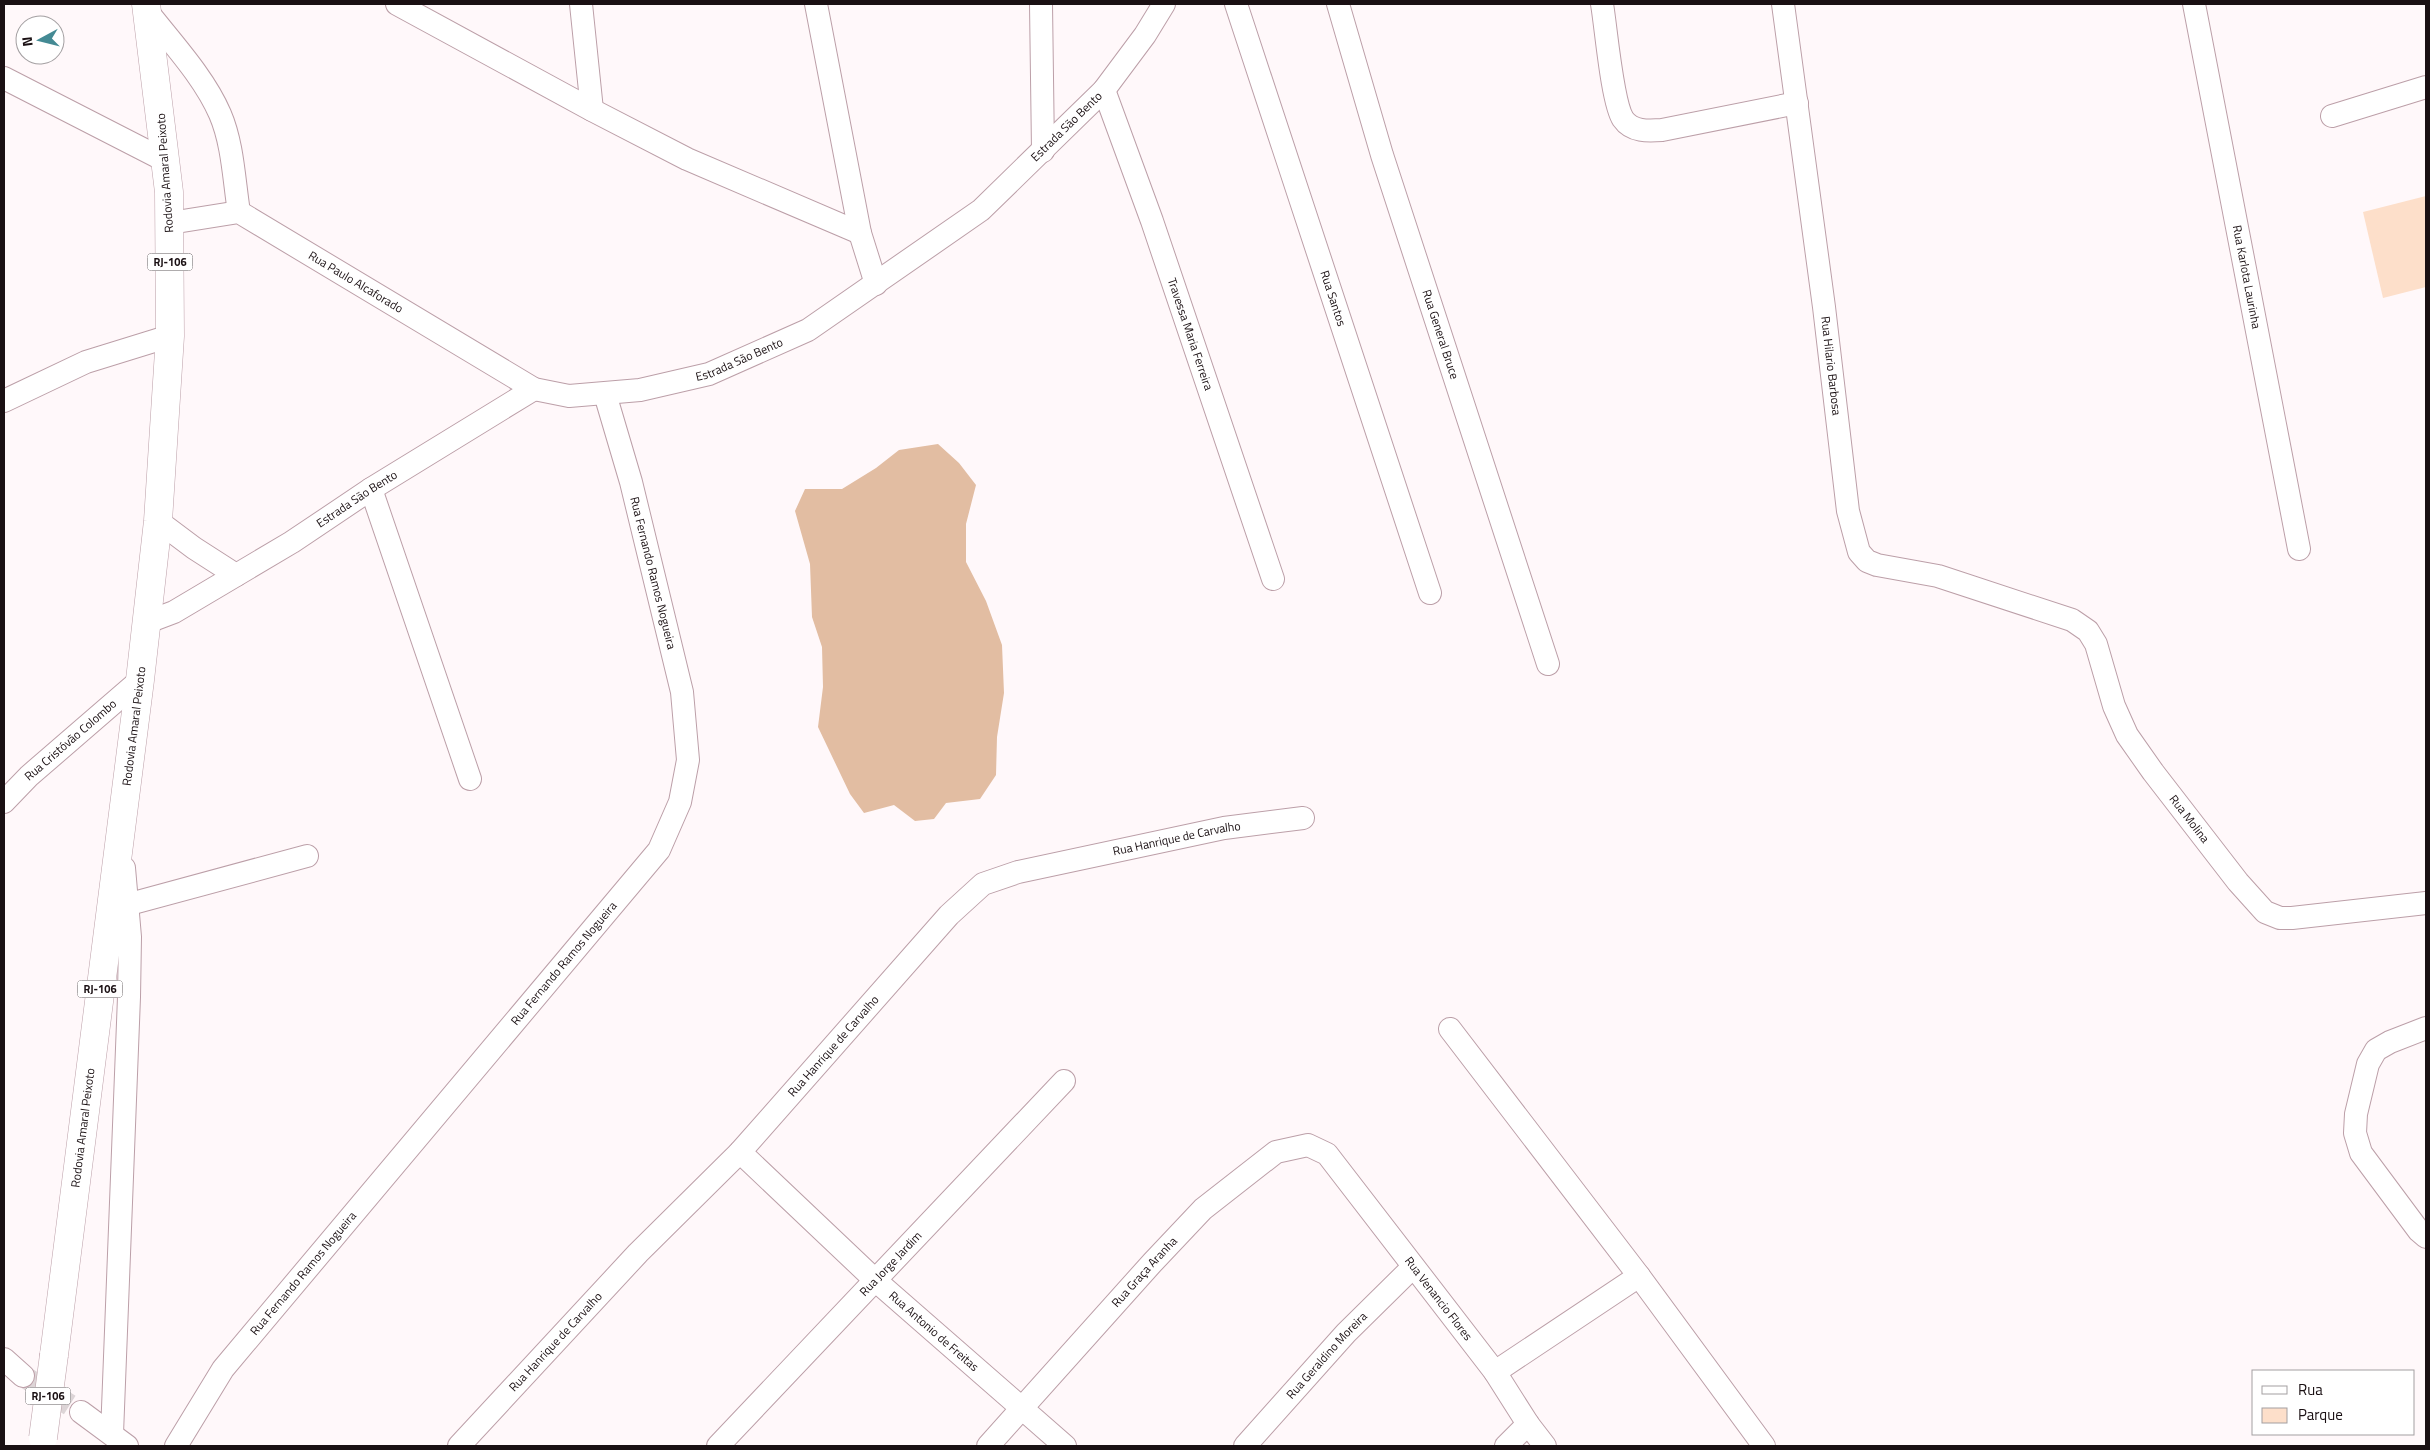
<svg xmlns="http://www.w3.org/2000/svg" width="2430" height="1450" viewBox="0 0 2430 1450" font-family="'Titillium Web',sans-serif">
<rect width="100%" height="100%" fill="#fff8fa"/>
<path fill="#fddfca" d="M 2426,196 L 2426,287 L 2383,298 L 2363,212 Z"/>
<path fill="#e2bda2" d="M 938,444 L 959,463 L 976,485 L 966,524 L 966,562 L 986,601 L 1002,645 L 1004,693 L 997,737 L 996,775 L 980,799 L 946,803 L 934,819 L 915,821 L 894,805 L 864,813 L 850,794 L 818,727 L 823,687 L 822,647 L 812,617 L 810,564 L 795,511 L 805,489 L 842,489 L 876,468 L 899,450 Z"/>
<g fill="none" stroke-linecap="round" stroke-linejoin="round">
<path stroke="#ddd5d7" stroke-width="22" stroke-dasharray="22 11" stroke-linecap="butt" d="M 23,1376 L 81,1412"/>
<g stroke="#bc9fa8" stroke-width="24">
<g id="minor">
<path d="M 397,4 L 592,110 L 687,159 L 860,233"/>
<path d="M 581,4 L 592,110"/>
<path d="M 816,4 L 860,233 L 876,284"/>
<path d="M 1041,4 L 1043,151"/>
<path id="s1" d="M 1236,4 L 1430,593"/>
<path id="s2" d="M 1338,4 L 1382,155 L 1548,664"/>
<path d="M 1602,4 C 1606,27 1612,102 1623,119 C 1632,132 1648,131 1662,130 L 1797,103"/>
<path id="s3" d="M 1783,4 L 1824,307 L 1848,511 L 1859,552 L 1867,561 L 1877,565 L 1938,576 L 2072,620 L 2088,631 L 2096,644 L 2114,706 L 2127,735 L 2153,772 L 2238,882 L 2265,912 L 2280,918 L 2292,918 L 2426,903"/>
<path id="s4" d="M 2194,4 L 2299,549"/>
<path d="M 147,11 C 172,43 204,77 220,114 C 233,144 234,181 239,212"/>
<path d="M 4,78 L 166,161"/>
<path id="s5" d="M 1104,90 L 1152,221 L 1273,579"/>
<path d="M 2332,116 L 2426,87"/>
<path id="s6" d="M 170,223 L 239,212 L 534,389 L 569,396 L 640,390 L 709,374 L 808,330 L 981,210 L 1104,90 L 1145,35 L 1164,4"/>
<path d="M 4,401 L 86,362 L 170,336"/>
<path d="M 371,489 L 470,779"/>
<path d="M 158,521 L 194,548 L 236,575"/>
<path id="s7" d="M 145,623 L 174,612 L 292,542 L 371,489 L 534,389"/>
<path id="s8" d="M 4,802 L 29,776 L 140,680"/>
<path d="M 126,905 L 307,856"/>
<path d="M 2426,1028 L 2390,1042 L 2376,1050 L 2368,1064 L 2356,1114 L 2355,1133 L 2361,1153 L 2419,1231 L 2426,1237"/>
<path d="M 1450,1029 L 1639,1276 L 1764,1446"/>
<path id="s9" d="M 740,1152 L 875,1280 L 1065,1446"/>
<path d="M 4,1359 L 23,1376"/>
<path d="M 1495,1372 L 1639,1276"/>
<path d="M 81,1412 L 127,1446"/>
<path d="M 112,1434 L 129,997 L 130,937 L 124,868"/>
<path id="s10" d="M 176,1446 L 223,1369 L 659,850 L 680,802 L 688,760 L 682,692 L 631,482 L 605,394"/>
<path id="s11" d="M 459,1446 L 638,1253 L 740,1152 L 949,915 L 983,884 L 1018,872 L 1224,828 L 1303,818"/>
<path id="s12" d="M 718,1446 L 1064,1081"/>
<path id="s13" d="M 988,1446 L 1152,1263 L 1203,1209 L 1276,1152 L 1308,1145 L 1327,1154 L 1495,1372 L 1528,1424 L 1545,1446"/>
<path id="s14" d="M 1245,1446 L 1346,1333 L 1413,1267"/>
<path d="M 1506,1446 L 1528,1424"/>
</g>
</g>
<g stroke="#bc9fa8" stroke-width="29">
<g id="trunk">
<path id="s15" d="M 54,1355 L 140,680 L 158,521 L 170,336 L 169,192 L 146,4"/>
</g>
</g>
<use href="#minor" stroke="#fff" stroke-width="22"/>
<use href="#trunk" stroke="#fff" stroke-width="28"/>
<g stroke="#bc9fa8" stroke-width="29" stroke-linecap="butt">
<path id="trunk-bridge" d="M 43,1438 L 54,1355"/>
</g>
<use href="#trunk-bridge" stroke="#fff" stroke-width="28"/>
</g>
<g text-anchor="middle" stroke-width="4" stroke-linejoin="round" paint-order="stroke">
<g fill="#fff" stroke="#5f585a" stroke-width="1">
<rect x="147.5" y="253.5" width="45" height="17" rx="4"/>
<rect x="77.5" y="980.5" width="45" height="17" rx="4"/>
<rect x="25.5" y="1387.5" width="45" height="17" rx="4"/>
</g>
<g font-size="11" font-weight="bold" fill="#1a1013">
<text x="170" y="266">RJ-106</text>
<text x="100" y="993">RJ-106</text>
<text x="48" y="1400">RJ-106</text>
</g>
<g font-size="12" fill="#1a1013" stroke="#fff">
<text dy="4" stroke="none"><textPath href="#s6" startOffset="1030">Estrada São Bento</textPath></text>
<text transform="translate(165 173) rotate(-94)" y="4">Rodovia Amaral Peixoto</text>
<text dy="4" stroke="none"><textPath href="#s4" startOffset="278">Rua Karlota Laurinha</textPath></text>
<text dy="4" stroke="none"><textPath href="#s6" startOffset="206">Rua Paulo Alcaforado</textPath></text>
<text dy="4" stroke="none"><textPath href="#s1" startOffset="310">Rua Santos</textPath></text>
<text dy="4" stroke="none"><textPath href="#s5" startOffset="259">Travessa Maria Ferreira</textPath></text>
<text dy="4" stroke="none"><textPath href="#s2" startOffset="346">Rua General Bruce</textPath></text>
<text dy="4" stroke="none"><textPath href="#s6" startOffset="625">Estrada São Bento</textPath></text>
<text dy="4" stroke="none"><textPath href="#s3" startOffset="365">Rua Hilario Barbosa</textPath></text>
<text dy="4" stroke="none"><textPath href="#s7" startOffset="246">Estrada São Bento</textPath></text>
<text transform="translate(653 573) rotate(76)" y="4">Rua Fernando Ramos Nogueira</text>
<text dy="4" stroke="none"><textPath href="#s15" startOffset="634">Rodovia Amaral Peixoto</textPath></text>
<text dy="4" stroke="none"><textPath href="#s8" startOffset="91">Rua Cristóvão Colombo</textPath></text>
<text dy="4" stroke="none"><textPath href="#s3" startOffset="1015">Rua Molina</textPath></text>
<text dy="4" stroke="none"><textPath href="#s11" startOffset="968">Rua Hanrique de Carvalho</textPath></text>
<text dy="4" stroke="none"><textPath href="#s10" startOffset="620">Rua Fernando Ramos Nogueira</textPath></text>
<text dy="4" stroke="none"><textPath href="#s11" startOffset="548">Rua Hanrique de Carvalho</textPath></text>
<text dy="4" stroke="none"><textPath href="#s15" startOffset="229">Rodovia Amaral Peixoto</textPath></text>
<text dy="4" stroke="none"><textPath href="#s12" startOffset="251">Rua Jorge Jardim</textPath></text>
<text dy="4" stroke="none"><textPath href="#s13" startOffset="234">Rua Graça Aranha</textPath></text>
<text dy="4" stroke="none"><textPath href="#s10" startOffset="215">Rua Fernando Ramos Nogueira</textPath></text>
<text dy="4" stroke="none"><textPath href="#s13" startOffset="649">Rua Venancio Flores</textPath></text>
<text dy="4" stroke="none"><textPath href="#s9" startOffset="264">Rua Antonio de Freitas</textPath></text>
<text dy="4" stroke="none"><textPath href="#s11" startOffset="142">Rua Hanrique de Carvalho</textPath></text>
<text dy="4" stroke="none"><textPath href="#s14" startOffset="122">Rua Geraldino Moreira</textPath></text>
</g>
</g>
<rect width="2430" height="1450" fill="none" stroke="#1a1013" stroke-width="10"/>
<rect x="2252" y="1370" width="162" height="65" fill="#ffffff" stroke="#a39fa1"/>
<rect x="2262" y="1386" width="25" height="8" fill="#ffffff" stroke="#a39fa1"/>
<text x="2298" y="1395" font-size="15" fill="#1a1013">Rua</text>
<rect x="2262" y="1408" width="25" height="15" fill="#fddfca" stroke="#a39fa1"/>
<text x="2298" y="1420" font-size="15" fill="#1a1013">Parque</text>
<g transform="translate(40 40) rotate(263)"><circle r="24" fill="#ffffff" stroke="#a39fa1"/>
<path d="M0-4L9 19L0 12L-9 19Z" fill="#448a94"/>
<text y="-8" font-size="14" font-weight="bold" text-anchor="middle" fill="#1a1013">N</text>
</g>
</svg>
